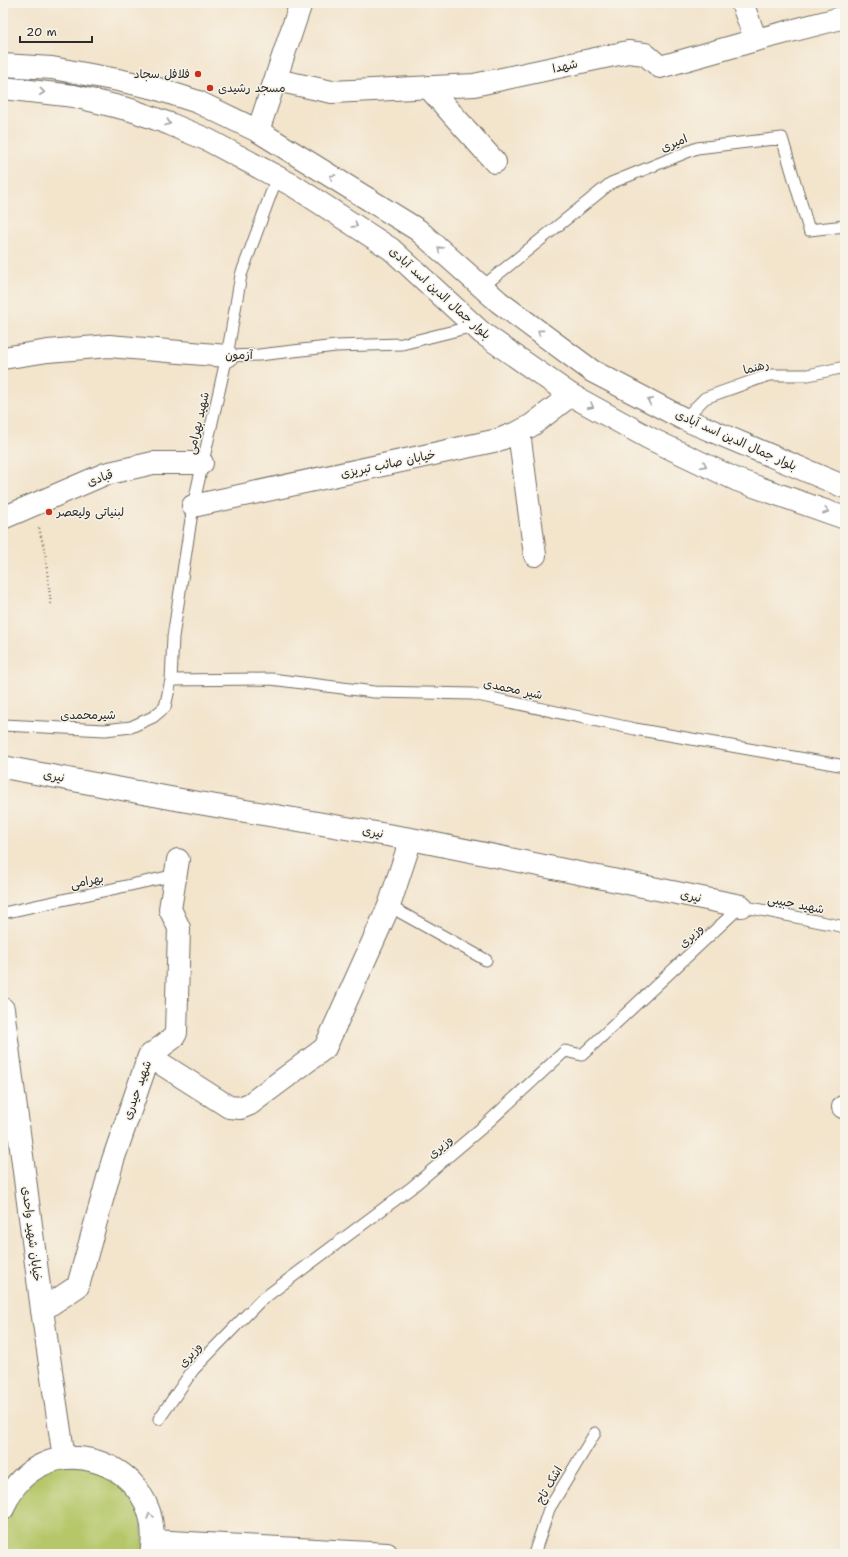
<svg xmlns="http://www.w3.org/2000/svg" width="848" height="1557" viewBox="0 0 848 1557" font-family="'Shantell Sans','Playpen Sans Arabic',sans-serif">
<rect width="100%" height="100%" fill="#f7f3e8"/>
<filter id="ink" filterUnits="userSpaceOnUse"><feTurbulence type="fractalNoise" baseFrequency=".025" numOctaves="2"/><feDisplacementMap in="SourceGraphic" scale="8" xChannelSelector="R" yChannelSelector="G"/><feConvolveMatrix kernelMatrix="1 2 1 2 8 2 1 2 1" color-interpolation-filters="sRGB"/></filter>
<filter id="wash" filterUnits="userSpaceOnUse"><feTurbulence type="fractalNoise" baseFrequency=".012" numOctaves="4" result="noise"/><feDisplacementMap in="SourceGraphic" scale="16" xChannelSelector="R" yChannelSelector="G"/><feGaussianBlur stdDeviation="0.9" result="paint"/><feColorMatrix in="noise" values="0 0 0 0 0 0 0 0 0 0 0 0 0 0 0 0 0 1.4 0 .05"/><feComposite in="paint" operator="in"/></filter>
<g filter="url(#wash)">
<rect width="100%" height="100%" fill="#f3e4cc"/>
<path fill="#b6c76a" stroke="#70794a" d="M 55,1464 L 102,1466 L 139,1499 L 145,1554 L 5,1554 C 1,1532 2,1509 16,1491 C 22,1484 47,1470 55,1464 Z"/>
</g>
<g filter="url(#ink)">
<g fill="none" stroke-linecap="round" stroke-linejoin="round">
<g stroke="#716c63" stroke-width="13">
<path id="service" d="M 482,287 L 611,183 L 697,148 L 782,138 L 809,230 L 845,226
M 227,356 L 259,355 L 336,346 L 402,344 L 474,326
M 684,419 L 705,398 L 769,375 L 808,375 L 845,367
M 171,680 L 271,679 L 374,692 L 473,694 L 635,729 L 845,766
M 3,725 L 105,730 L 131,727 L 153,717 L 165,707 L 171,680 L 173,637 L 193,506 L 227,356 L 241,275 L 277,177
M 389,906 L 486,960
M 3,913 L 176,875
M 159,1419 L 193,1370 L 260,1301 L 411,1188 L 484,1126 L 565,1051 L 582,1055 L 741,906 L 845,927
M 534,1554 L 549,1509 L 595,1433"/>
</g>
<g stroke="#716c63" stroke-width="24">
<path id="minor" d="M 742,3 L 756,40
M 276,80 L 332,92 L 474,85 L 628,52 L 645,54 L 660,67 L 756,40 L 845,17
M 428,87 L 495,162
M 258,131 L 301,3
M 3,358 L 48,351 L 109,346 L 227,356
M 519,432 L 535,555
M 193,506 L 498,440 L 519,432 L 532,425 L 571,395
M 3,518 L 105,474 L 153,463 L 202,463
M 3,767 L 181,800 L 411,839 L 741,906
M 149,1056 L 229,1107 L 240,1108 L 250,1104 L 325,1048 L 389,906 L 411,839
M 843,1107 L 845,1108
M 42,1310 L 78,1286 L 113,1160 L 149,1056 L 173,1038 L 176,1033 L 179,928 L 170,909 L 178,860"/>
</g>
<g stroke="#716c63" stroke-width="24">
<path id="secondary" d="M 3,65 L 52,68 L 118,80 L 155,88 L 198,102 L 258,131 L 418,230 L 499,302 L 592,371 L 684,419 L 845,487
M 3,88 L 74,96 L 131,110 L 170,124 L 208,140 L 294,186 L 391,249 L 482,333 L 571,395 L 649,438 L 737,480 L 845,518
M 3,1009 L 42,1310 L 64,1458
M 3,1509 C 36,1419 169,1457 151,1554
M 153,1541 L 387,1554"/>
</g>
<path stroke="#716c63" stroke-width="2.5" stroke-dasharray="1 3" stroke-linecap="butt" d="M 39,528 L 45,552 L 51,605"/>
<use href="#service" stroke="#fff" stroke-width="11"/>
<use href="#minor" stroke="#fff" stroke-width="22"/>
<use href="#secondary" stroke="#fff" stroke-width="22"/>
</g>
<defs><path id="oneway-chevron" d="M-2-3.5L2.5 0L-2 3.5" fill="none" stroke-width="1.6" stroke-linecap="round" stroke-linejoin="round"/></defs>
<g stroke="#a0a0a0">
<use href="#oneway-chevron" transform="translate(42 92) rotate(6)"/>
<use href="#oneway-chevron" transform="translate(168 123) rotate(20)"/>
<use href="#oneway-chevron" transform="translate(332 177) rotate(-148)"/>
<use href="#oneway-chevron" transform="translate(355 225) rotate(33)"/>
<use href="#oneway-chevron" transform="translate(440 249) rotate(-138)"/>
<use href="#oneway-chevron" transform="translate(540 332) rotate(-144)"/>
<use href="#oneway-chevron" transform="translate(650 401) rotate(-153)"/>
<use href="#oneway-chevron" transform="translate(591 406) rotate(29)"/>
<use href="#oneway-chevron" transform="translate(704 465) rotate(26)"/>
<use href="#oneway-chevron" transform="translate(826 511) rotate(19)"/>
<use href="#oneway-chevron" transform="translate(150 1516) rotate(-106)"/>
</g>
</g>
<g fill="#c8321e" stroke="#f7f3e8" stroke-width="1.5">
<circle cx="198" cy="74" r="4"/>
<circle cx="210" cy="88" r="4"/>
<circle cx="49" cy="512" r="4"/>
</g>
<g text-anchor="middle" stroke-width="3" stroke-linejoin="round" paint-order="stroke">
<g font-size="12" fill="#2b2b2b" stroke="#f7f3e8">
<text transform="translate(565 66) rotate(-13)" y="4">شهدا</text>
<text transform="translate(674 143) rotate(-22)" y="4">امیری</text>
<text transform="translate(440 293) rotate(42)" y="4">بلوار جمال الدین اسد آبادی</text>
<text x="239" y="359">آزمون</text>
<text transform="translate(756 367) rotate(-15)" y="4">رهنما</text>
<text transform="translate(198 423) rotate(-77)" y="4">شهید بهرامی</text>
<text transform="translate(736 440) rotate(24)" y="4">بلوار جمال الدین اسد آبادی</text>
<text transform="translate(388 464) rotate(-12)" y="4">خیابان صائب تبریزی</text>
<text transform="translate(100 478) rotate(-20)" y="4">قبادی</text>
<text transform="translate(513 689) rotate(12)" y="4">شیر محمدی</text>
<text x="88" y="719">شیرمحمدی</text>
<text transform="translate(54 776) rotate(10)" y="4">نیری</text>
<text transform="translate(373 832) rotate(10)" y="4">نیری</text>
<text transform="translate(87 881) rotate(-11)" y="4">بهرامی</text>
<text transform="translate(691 896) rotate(12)" y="4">نیری</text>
<text transform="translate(796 904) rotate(11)" y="4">شهید حبیبی</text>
<text transform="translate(691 936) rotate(-43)" y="4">وزیری</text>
<text transform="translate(137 1090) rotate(-70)" y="4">شهید حیدری</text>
<text transform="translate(440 1147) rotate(-41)" y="4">وزیری</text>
<text transform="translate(32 1234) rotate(83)" y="4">خیابان شهید واحدی</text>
<text transform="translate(190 1355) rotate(-48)" y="4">وزیری</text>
<text transform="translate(549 1485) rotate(-60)" y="4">اشک تاج</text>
</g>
<g font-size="12" fill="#2b2b2b" stroke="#f7f3e8" text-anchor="start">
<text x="190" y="78" text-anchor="end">فلافل سجاد</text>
<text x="218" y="92">مسجد رشیدی</text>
<text x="57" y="516">لبنیاتی ولیعصر</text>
</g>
</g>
<rect width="848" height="1557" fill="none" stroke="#f7f3e8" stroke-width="16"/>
<path d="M20 36v6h72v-6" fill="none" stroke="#2b2b2b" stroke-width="2"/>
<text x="26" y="36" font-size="12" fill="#2b2b2b" stroke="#f7f3e8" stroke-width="3" paint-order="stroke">20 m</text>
</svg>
